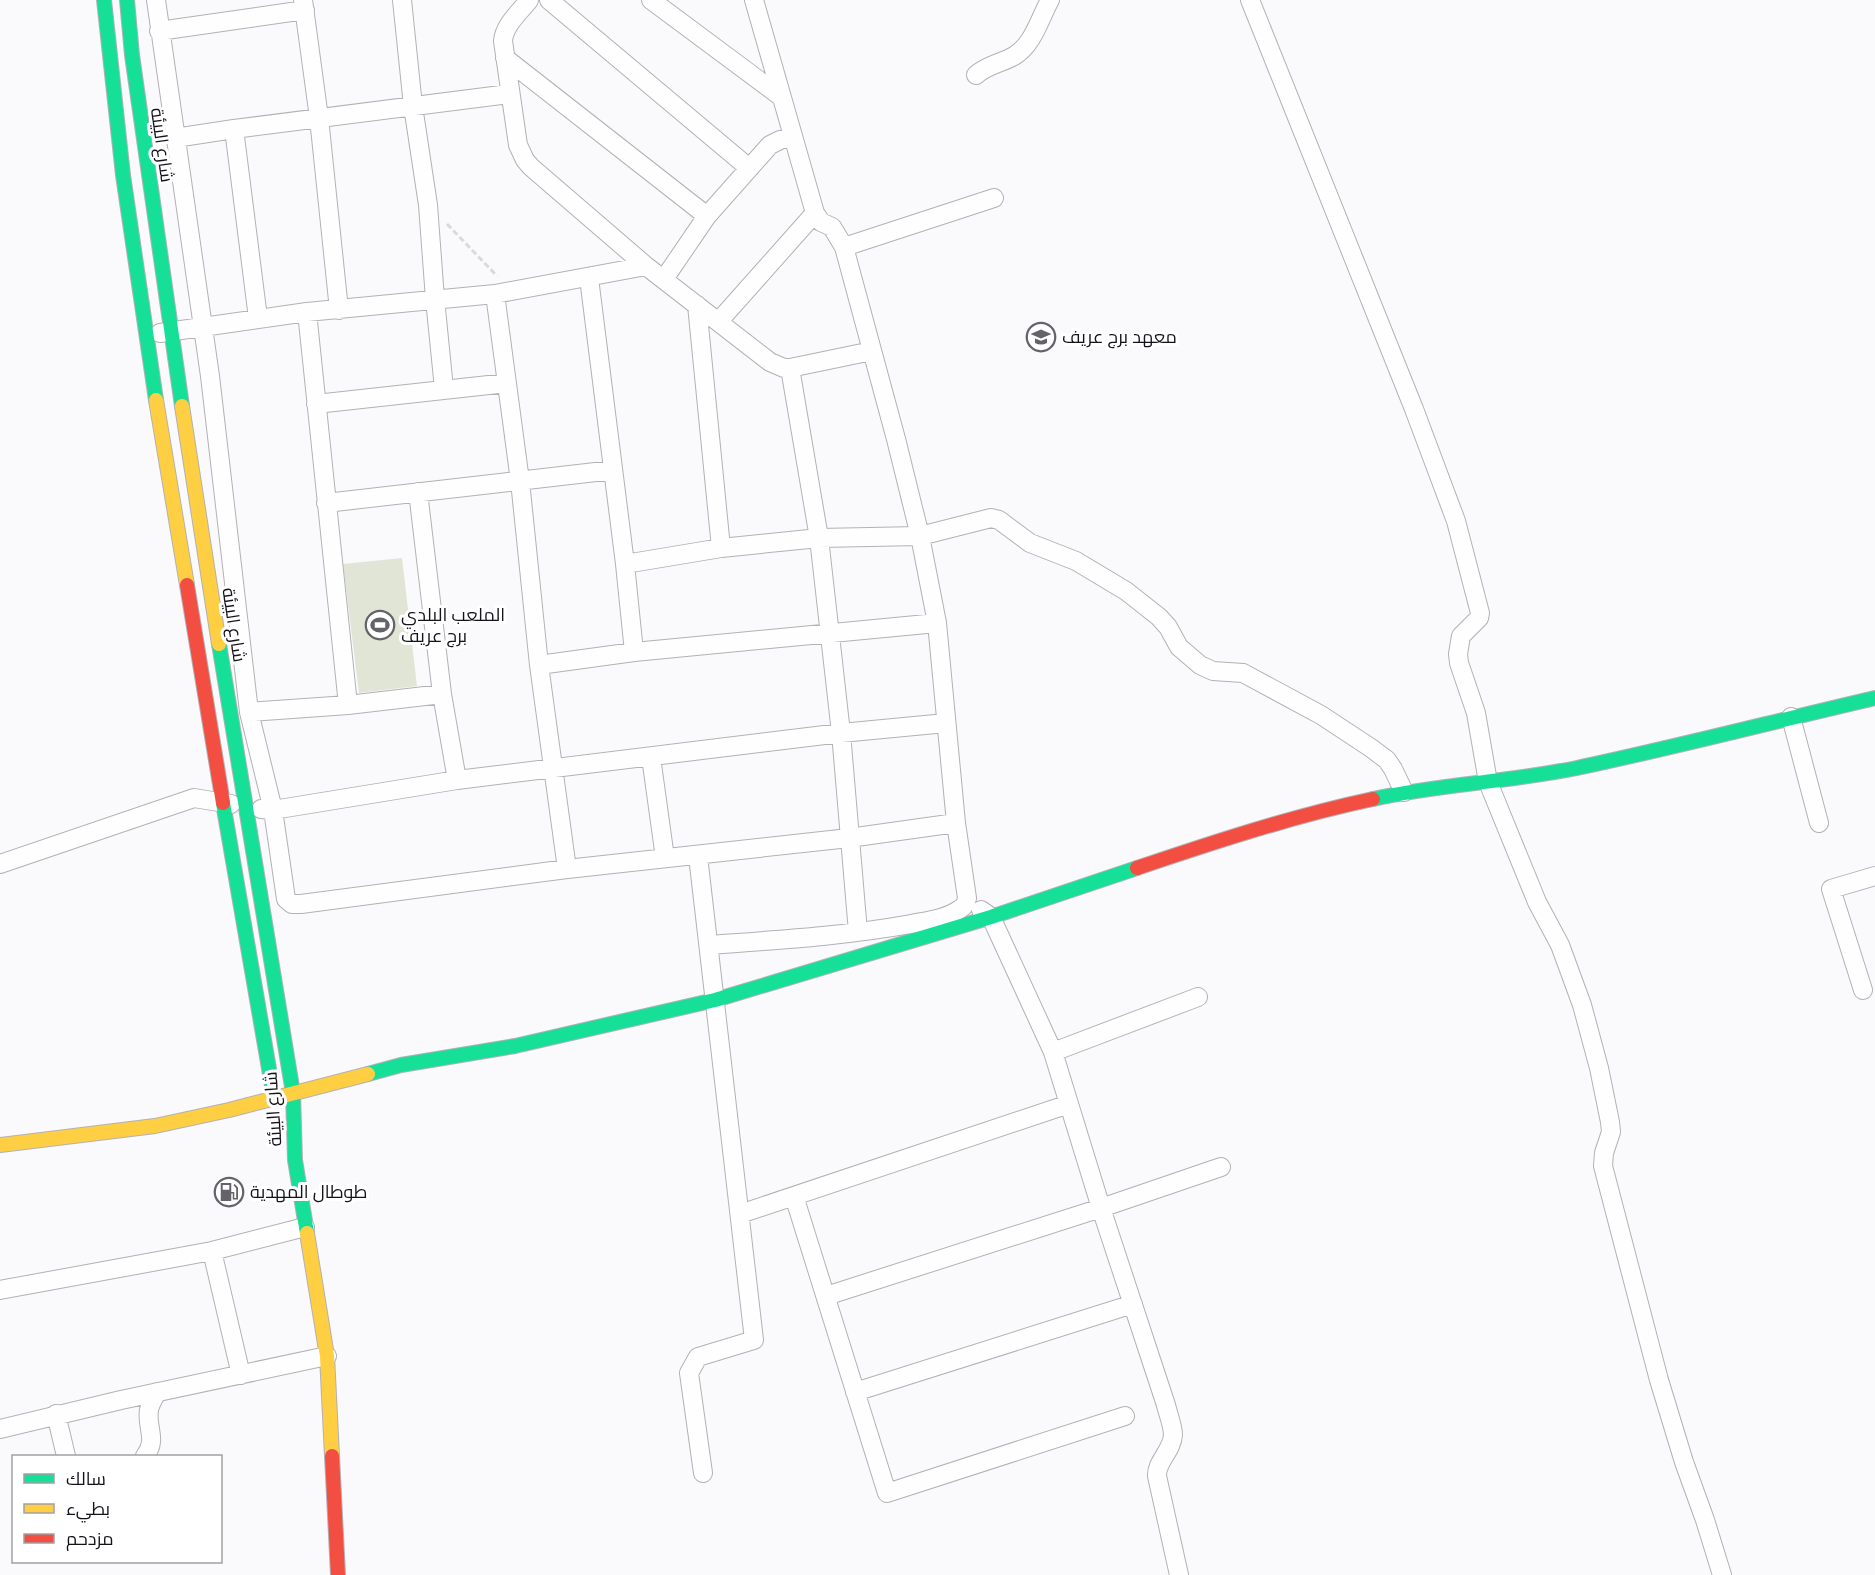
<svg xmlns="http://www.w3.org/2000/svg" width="1875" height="1575" viewBox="0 0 1875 1575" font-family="'IBM Plex Serif',Cairo,serif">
<rect width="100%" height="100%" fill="#faf9fc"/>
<path fill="#e1e5d6" d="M 402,558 L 417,686 L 359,693 L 343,564 Z"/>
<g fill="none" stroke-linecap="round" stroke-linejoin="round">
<g stroke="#b2b1b6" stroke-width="20">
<path id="street" d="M 156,0 L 210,376 L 249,712 L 273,810 L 286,899 L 292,904 L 301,904 L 567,869 L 849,838 L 956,823
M 303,0 L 319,118 L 339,310
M 402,0 L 413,106 L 428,205 L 435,299 L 444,389
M 529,0 C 520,12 504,25 503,41 L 518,145 L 525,160 L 531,167 L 646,266 L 770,362 L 784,368 L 790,368 L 872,351
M 549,0 L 749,168
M 651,0 L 780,96
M 754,0 L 793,136
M 1250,0 L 1414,409 L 1456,521 L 1480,613 L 1479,618 L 1461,636 L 1458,654 L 1459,663 L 1476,713 L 1488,782 L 1537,902 L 1560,945 L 1582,1005 L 1599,1068 L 1610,1122 L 1611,1132 L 1604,1153 L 1603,1166 L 1659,1380 L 1684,1462 L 1705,1520 L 1722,1575
M 159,31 L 305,10
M 505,58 L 707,216
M 976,75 C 987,65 1002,63 1014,56 C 1033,45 1040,18 1050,0
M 234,129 L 258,318
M 175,138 L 234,129 L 509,94
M 844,247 L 994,198
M 589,278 L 625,564 L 634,652
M 664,279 L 707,216 L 770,145 L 780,140 L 793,136 L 815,213
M 495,294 L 520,481 L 539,665 L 567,869
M 697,305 L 721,548
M 307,312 L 348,705
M 160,333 L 307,312 L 495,294 L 646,266
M 790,368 L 819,538 L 841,733 L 858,932
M 316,404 L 507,383
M 418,492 L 442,694 L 457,780
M 326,503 L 613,470
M 625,564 L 721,548 L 819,538 L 920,536 L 991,518 L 999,520 L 1030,543 L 1076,561 L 1126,591 L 1159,617 L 1168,627 L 1179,647 L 1200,665 L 1213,671 L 1243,673 L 1321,715 L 1371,748 L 1387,760 L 1393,769 L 1404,792
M 539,665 L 634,652 L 937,623
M 249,712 L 348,705 L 442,694
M 1791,717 L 1819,823
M 651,757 L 665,858
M 261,809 L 273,810 L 457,780 L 841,733 L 946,723
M 698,856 L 754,1340 L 698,1357 L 689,1373 L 703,1473
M 0,864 L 194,798 L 231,804
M 981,910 L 991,917 L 1053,1052 L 1101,1208 L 1166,1405 C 1168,1414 1173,1426 1173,1435 C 1172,1451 1156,1462 1157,1476 L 1179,1575
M 709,945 C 776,940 845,936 911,924 C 927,921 946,919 960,909 C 965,906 966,903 967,898 L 956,823 L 937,623 L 920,536 L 896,439 L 844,247 L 832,227 L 821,222 L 815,213 L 719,321
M 1863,990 L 1831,889 L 1875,876
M 1053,1052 L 1198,997
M 794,1196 L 887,1493 L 1125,1416
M 740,1214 L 1069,1104
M 212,1251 L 241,1375
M 0,1290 L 212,1251 L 305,1227
M 826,1296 L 1101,1208 L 1221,1167
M 855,1392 L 1133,1304
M 56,1414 L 66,1456
M 0,1429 L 121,1400 L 327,1356
M 145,1456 C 158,1439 146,1428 149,1410 C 150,1404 154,1398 157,1392"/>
</g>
<g stroke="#b2b1b6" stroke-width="16">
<path id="fast" d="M 104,0 L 123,175 L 156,400
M 127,0 L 132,55 L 182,406
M 219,644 L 293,1093 L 295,1160 L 307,1233
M 1373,799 C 1440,784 1509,782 1577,768 C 1676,747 1776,721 1875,698
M 223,803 L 272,1086
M 368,1074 L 401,1065 L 515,1046 L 715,1000 L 991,917 L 1137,868"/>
</g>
<g stroke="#b2b1b6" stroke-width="16">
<path id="slow" d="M 156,400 L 187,585
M 182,406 L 219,644
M 0,1145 L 155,1126 L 229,1110 L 368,1074
M 307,1233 L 327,1356 L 332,1456"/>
</g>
<g stroke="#b2b1b6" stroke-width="16">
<path id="jam" d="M 187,585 L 223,803
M 1137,868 C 1214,842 1293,816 1373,799
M 332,1456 L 338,1575"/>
</g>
<path stroke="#dadada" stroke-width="3" stroke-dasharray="6 3" stroke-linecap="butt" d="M 447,224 L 497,276"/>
<use href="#street" stroke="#fefeff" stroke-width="18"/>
<use href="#fast" stroke="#16e098" stroke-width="14"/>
<use href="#slow" stroke="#ffcf43" stroke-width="14"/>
<use href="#jam" stroke="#f24e42" stroke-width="14"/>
</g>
<defs>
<g id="school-ring" transform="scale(1.5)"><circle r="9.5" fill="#fff" stroke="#656369" stroke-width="1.5"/><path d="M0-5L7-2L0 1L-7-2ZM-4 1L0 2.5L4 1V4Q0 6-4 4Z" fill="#656369"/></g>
<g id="stadium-ring" transform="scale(1.5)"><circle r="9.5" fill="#fff" stroke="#656369" stroke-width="1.5"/><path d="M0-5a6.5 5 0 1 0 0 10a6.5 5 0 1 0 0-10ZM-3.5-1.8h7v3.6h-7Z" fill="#656369"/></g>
<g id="fuel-ring" transform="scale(1.5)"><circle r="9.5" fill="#fff" stroke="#656369" stroke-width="1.5"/><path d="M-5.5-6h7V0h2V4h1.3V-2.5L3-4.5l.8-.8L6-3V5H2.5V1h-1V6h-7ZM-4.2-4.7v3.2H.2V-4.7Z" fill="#656369"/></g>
</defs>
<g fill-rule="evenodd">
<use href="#school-ring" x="1041" y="337"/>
<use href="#stadium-ring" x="380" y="625"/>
<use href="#fuel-ring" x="229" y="1192"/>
</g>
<g text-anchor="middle" stroke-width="6" stroke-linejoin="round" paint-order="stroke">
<g font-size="18" fill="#15121a" stroke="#fff">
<text transform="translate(162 145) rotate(82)" y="6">شارع البيئة</text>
<text transform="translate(234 625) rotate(81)" y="6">شارع البيئة</text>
<text transform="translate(273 1109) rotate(-94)" y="6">شارع البيئة</text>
</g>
<g font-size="18" fill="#15121a" stroke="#fff" text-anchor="start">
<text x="1062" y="343">معهد برج عريف</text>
<text x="401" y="621">الملعب البلدي<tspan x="401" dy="21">برج عريف</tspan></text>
<text x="250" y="1198">طوطال المهدية</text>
</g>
</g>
<rect x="12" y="1455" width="210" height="108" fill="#ffffff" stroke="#a1a0a3" stroke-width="1.5"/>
<rect x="24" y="1474" width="30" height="9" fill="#16e098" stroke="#a1a0a3" stroke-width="1.5"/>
<text x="66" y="1485" font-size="18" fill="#15121a">سالك</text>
<rect x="24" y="1504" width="30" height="9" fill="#ffcf43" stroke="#a1a0a3" stroke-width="1.5"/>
<text x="66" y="1515" font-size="18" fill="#15121a">بطيء</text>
<rect x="24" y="1534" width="30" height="9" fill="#f24e42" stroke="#a1a0a3" stroke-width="1.5"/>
<text x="66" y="1545" font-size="18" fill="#15121a">مزدحم</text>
</svg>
